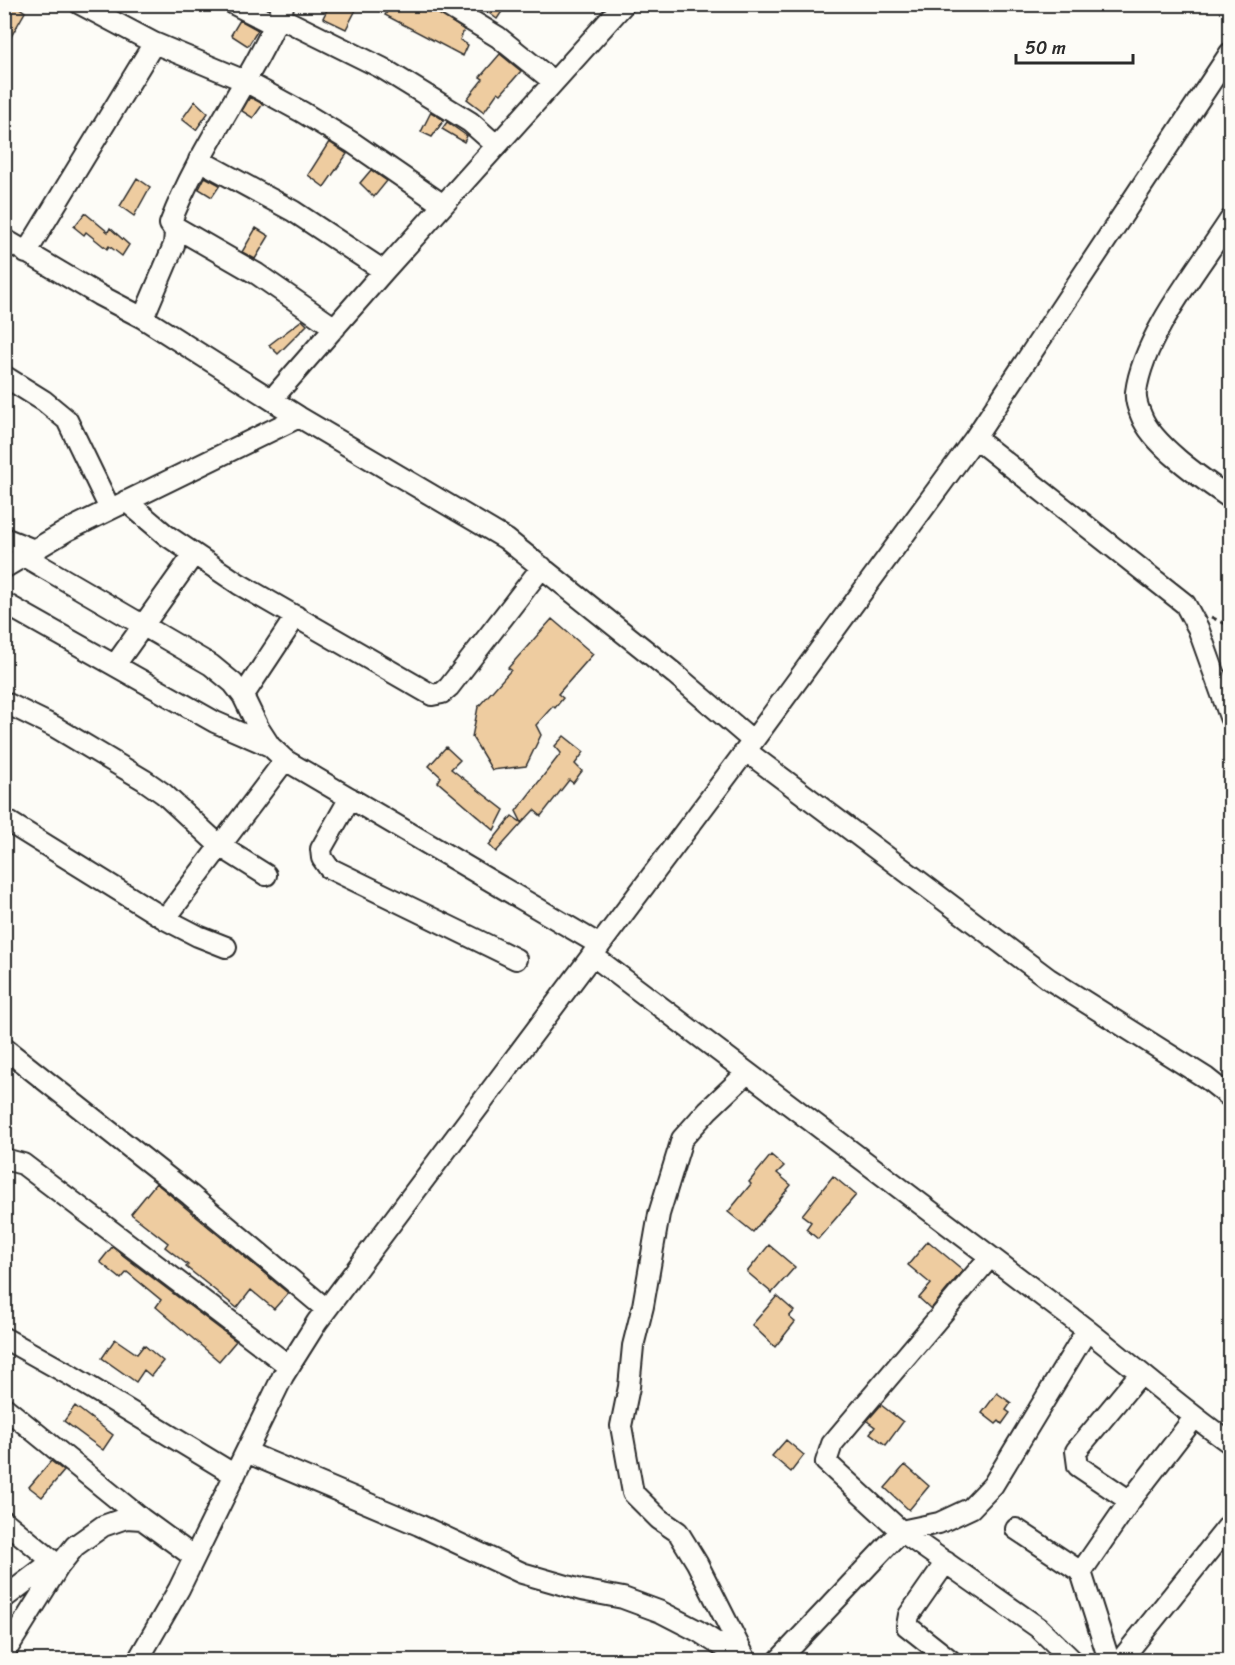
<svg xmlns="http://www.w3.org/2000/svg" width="1235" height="1665" viewBox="0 0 1235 1665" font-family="Sriracha,sans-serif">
<rect width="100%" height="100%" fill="#fdfcf7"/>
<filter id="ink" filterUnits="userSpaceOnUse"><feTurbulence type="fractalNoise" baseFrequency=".0167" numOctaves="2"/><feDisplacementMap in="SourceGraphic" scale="12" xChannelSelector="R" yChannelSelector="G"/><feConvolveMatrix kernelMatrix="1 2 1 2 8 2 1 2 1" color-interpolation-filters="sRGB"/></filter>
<g filter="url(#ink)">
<path fill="#eecca0" stroke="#2b2b2b" stroke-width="1.5" d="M 4,4 L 14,4 L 25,12 L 4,49 Z
M 330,4 L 359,4 L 346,29 L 323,18 Z
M 392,4 L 425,4 L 464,30 L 460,40 L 468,45 L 463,56 L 385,15 Z
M 477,4 L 507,4 L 497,19 Z
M 240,20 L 258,30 L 248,46 L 231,35 Z
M 500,54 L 521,71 L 501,94 L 498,92 L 484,112 L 467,99 L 483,79 L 480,77 Z
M 250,97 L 263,104 L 253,118 L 242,111 Z
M 195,101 L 208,113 L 196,130 L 182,119 Z
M 431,112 L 444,120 L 432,137 L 421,132 Z
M 447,122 L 467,136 L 464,142 L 442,129 Z
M 329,142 L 347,154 L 324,187 L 308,175 Z
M 371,170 L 387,181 L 374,197 L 360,183 Z
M 205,177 L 220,185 L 212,197 L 199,189 Z
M 137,178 L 150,187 L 134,216 L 120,206 Z
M 85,213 L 108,232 L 110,228 L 129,245 L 122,256 L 109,246 L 107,249 L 86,232 L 84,235 L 74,227 Z
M 256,228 L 269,236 L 255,259 L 242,252 Z
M 302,320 L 307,325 L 278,354 L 269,345 Z
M 552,619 L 593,654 L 558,694 L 563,698 L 555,708 L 553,706 L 536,725 L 541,735 L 526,766 L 492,770 L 472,737 L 478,707 L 511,670 L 508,668 Z
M 564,736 L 584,752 L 575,764 L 582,771 L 573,783 L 569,780 L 541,816 L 534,810 L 522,823 L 516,811 L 561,753 L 555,746 Z
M 446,747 L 460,760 L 451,769 L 504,810 L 494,830 L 438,782 L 441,777 L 429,766 Z
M 512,816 L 522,823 L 496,852 L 489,845 Z
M 771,1155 L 784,1166 L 777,1173 L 791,1185 L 753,1232 L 728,1212 L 751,1184 L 749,1182 Z
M 833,1176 L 856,1195 L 818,1239 L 806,1229 L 811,1222 L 802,1215 Z
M 156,1183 L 288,1293 L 274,1309 L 251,1290 L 237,1308 L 186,1267 L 188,1265 L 165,1247 L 168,1243 L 131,1214 Z
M 928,1241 L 963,1270 L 931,1309 L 919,1298 L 931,1284 L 908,1265 Z
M 769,1245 L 795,1267 L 772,1293 L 747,1272 Z
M 112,1247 L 236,1341 L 219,1361 L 156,1307 L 161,1300 L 127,1272 L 121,1279 L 100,1262 Z
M 777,1296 L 794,1311 L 789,1317 L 795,1322 L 775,1347 L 752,1325 Z
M 115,1339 L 137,1354 L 144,1345 L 163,1361 L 151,1376 L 144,1370 L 136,1382 L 102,1358 Z
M 997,1393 L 1011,1403 L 1006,1410 L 1010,1413 L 1002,1424 L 999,1421 L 996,1424 L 982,1413 Z
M 881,1405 L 903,1422 L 886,1445 L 870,1433 L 875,1427 L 867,1421 Z
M 75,1406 L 113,1435 L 103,1450 L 64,1421 Z
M 786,1440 L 804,1455 L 791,1472 L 772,1456 Z
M 51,1461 L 64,1471 L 42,1497 L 29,1487 Z
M 905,1465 L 929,1486 L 909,1510 L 885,1488 Z"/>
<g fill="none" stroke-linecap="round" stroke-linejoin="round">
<g stroke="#2b2b2b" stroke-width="24">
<path id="minor" d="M 80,4 L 154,43 L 245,81 L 302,112 L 353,143 L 443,205
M 234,4 L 275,25
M 444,4 L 498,37 L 554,82
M 279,17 L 382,68 L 470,122 L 496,145
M 199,160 L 293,211 L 384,271
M 1230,220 C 1199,268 1143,336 1136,392 C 1135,399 1138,408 1141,415 C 1152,445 1204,480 1230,498
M 170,224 C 199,147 251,82 283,7
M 170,224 L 257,274 L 335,328
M 4,239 L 99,295 L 143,318 L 299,417 L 506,539 L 675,674 L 753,741
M 26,253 L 154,43
M 143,318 L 174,245 L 175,232 L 170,224
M 4,376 L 44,401 L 67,420 L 110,509
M 272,399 L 384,271 L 624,4
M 975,438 L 1185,604 L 1198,628 L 1230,717
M 126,501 L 166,535 L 239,584 L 432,695 L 442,693 L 449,687 L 542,567
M 4,538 L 34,550
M 24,556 L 211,665 L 233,683 L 243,696 L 259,729 L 270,746 L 285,760 L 600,945
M 4,568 L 68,530 L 299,417
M 4,603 L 215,722 L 270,746
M 115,665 L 194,554
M 243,696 L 296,616
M 4,702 L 55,727 L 144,780 L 164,794 L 220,846 L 266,875
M 746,751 L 1049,979 L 1206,1078 L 1230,1097
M 350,798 L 321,849 L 322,858 L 329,868 L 516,959
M 4,819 L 165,919 L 198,936 L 226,947
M 165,919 L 285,760
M 592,955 C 752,1078 913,1199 1074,1320 C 1127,1360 1176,1405 1230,1443
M 4,1048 L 190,1195 L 326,1309
M 4,1159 L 23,1164 L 289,1366
M 990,1257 L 832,1444 L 826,1462 L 901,1531 L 1039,1628 L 1072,1660
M 4,1338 L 70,1375 L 235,1475
M 4,1407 L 142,1519
M 246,1452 L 419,1525 L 522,1573 L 581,1590 L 623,1598 L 661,1612 L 698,1631 L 743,1660
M 1130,1501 L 1078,1466 L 1076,1451 L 1140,1374
M 4,1521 L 59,1566
M 1016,1529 L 1081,1572
M 946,1562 L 909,1615 L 907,1626 L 950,1660
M 4,1598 L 53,1561
M 4,1654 L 59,1566 L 75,1546 L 103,1526 L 126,1518 L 142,1519 L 194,1557
M 138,1660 L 179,1589 L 283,1376 L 317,1322 L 753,741 L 975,438 L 1230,53
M 746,1660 L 697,1563 L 678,1532 L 659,1519 L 633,1493 L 621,1426 L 629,1387 L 633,1346 L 643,1306 L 659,1214 L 682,1139 L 708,1110 L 746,1074
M 779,1660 L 901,1531 L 939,1523 L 971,1508 L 993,1485 L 1087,1330
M 1109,1660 L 1081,1572 L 1130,1501 L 1194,1418
M 1121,1660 L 1230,1524"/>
</g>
<path stroke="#2b2b2b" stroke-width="3" stroke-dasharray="6 4.5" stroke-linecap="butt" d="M 1211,617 L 1230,626"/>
<use href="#minor" stroke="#fdfcf7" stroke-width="20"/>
</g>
</g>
<rect width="1235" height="1665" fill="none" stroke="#fdfcf7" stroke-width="24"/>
<rect x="12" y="12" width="1211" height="1641" fill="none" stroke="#2b2b2b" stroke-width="2" filter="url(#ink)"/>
<path d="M1016 54v9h117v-9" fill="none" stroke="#2b2b2b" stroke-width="3"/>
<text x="1025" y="54" font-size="18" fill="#2b2b2b" stroke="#fdfcf7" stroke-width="4.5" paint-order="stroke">50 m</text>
</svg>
